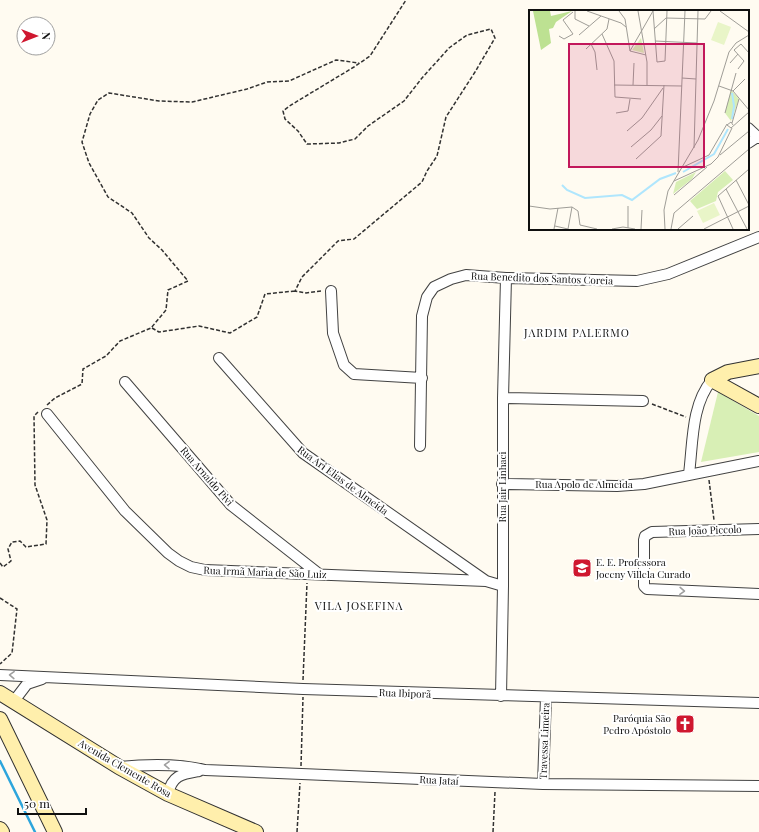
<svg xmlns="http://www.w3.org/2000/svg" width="759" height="832" viewBox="0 0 759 832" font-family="'Playfair Display',serif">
<rect width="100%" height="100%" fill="#fffbf1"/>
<path fill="#d8efb5" d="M 718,392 L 759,416 L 759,452 L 701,462 Z"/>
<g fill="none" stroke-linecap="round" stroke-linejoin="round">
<path stroke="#2da5dc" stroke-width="2.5" d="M 0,761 L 35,832"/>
<g stroke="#424242" stroke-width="12">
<path id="street" d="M 748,128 L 759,138
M 748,143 L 757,137
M 331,291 L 333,333 L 344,365 L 354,374 L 422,378
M 219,358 L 303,453 L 486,581
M 125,382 L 231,505 L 319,574
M 503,398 L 643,401
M 47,414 L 125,511 L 168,553 L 179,561 L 191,567 L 205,570 L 486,581 L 503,586
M 420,446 L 422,316 L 427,297 L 434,287 L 451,279 L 466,275 L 506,278 L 637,281 L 668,274 L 759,237
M 689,474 C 693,443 691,405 712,380
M 502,484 L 617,486 L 644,484 L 759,461
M 759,529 L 652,532 L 645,536 L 644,540 L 644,586 L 647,589 L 759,594
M 0,675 L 303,689 L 759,703
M 501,696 L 503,586 L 503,398 L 506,278
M 14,701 L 27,684 L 42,679
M 119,767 C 148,764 177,763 205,770 L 543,784 L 759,786
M 543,784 L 546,697
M 168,794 C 172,775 182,774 199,771"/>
</g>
<g stroke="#313131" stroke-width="16">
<path id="secondary" d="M 712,380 L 759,406
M 712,380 L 728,372 L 759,366
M 0,693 L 119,767 L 168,794 L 256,832
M 0,719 L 55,832
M 0,829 L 2,832"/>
</g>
<path stroke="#313131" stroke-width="1.5" stroke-dasharray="4 2" stroke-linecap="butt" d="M 321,291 L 306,293 L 295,291 L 302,277 L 338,241 L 354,239 L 422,182 L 427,171 L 437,156 L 446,117 L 475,72 L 495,38 L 491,29 L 467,35 L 449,48 L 422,78 L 404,101 L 368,126 L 355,139 L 339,143 L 307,144 L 298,131 L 285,119 L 283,111 L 291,105 L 354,67 L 370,56 L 406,0
M 152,328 L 159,332 L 199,326 L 230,333 L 257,317 L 265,294 L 295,291
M 652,404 L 686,417
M 47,405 L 55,398 L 82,384 L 83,369 L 106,356 L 120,341 L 151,328 L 166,310 L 168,290 L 188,281 L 162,250 L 149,238 L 132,213 L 108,197 L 89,163 L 82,142 L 90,114 L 98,100 L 109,93 L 159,101 L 192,102 L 247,89 L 267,82 L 289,81 L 336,60 L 359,63
M 709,480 L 714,520
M 0,563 L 3,567 L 11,561 L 8,549 L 12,542 L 20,541 L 26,547 L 46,544 L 47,520 L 35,485 L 34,416 L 38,412
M 0,598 L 17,609 L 12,653 L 0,664
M 303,680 L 307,583
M 301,766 L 303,697
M 297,832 L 300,783
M 493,832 L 495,792"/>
<use href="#street" stroke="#fff" stroke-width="10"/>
<use href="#secondary" stroke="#ffefac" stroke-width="14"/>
</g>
<defs><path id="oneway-chevron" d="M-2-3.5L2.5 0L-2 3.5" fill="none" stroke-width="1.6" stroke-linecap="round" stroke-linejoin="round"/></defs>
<g stroke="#9f9f9f">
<use href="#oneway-chevron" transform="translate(682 591) rotate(2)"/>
<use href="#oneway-chevron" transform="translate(12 675) rotate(-178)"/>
<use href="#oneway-chevron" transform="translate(167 765) rotate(-179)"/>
</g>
<defs>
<g id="school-square" transform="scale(1)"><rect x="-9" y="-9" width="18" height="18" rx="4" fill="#cf172f" stroke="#fff"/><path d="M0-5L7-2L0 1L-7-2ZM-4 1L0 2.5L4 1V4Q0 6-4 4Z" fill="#fff"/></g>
<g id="church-square" transform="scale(1)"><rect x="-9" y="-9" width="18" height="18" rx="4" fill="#cf172f" stroke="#fff"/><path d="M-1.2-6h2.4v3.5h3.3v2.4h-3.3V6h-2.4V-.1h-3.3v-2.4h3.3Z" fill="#fff"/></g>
</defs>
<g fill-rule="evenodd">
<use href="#school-square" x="582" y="568"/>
<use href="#church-square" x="685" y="724"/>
</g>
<g text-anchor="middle" stroke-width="4" stroke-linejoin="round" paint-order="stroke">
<g font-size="10" fill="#0f0f0f" stroke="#fff">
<text transform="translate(542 278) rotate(2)" y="4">Rua Benedito dos Santos Coreia</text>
<text transform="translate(207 476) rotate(49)" y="4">Rua Arnaldo Pivi</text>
<text transform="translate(343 480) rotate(36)" y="4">Rua Ari Elias de Almeida</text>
<text x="584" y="488">Rua Apolo de Almeida</text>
<text transform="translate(502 487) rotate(-90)" y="4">Rua Jair Linhaci</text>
<text transform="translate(705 530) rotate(-2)" y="4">Rua João Piccolo</text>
<text transform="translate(265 572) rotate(2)" y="4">Rua Irmã Maria de São Luiz</text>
<text transform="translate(405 693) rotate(2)" y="4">Rua Ibiporã</text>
<text transform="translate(544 741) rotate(-88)" y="4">Travessa Limeira</text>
<text transform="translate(125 768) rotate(30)" y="4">Avenida Clemente Rosa</text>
<text transform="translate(439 780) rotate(3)" y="4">Rua Jataí</text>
</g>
<g font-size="10" fill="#0f0f0f" stroke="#fff" text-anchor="start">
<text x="596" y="566">E. E. Professora<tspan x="596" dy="12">Joceny Villela Curado</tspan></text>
<text x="671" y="722" text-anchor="end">Paróquia São<tspan x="671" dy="12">Pedro Apóstolo</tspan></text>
</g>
<g font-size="11" letter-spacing="1" fill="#0f0f0f" stroke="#fff">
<text x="577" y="337">JARDIM PALERMO</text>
<text x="359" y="610">VILA JOSEFINA</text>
</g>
</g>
<g transform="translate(529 10)">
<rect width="220" height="220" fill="#fffbf1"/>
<path d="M 112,28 L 115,43 L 103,40 ZM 202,80 L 210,89 L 202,111 L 196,103 ZM 196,161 L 204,170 L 189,182 L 187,191 L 168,199 L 161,191 ZM 167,162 L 163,169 L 144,184 L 147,172 Z" fill="#d8efb5"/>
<path d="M 4,1 L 21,1 L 22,6 L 43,1 L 27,12 L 24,18 L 20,19 L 22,33 L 12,40 Z" fill="#bde192"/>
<path d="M 189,12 L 202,17 L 195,35 L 182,30 ZM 185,193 L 191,205 L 174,213 L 168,201 Z" fill="#e9f5c8"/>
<path fill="none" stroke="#afe6fd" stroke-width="2" d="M 203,83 L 205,96 L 203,109M 154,162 L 185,144 L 199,119M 33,175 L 38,180 L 56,188 L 93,185 L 103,190 L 131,169 L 147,163"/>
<path fill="none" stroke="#9f9d97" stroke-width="1" d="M 46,1 L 46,9 L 60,16M 58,1 L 92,13 L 97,17M 90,1 L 96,9 L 101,41 L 117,45M 109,1 L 118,52 L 118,75M 124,1 L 128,52 L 136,51 L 138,1M 191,1 L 220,22M 125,19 L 137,8 L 176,9 L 182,1M 73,24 L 85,51 L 86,87 L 112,89M 50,25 L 72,6M 30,26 L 35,29 L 44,24 L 34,10 L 44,2M 126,31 L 168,33M 62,34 L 66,42 L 68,60M 57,39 L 78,19 L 80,9M 101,41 L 124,1M 201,53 L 209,44M 209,59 L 215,51 L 205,40 L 212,34 L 220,43M 153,68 L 167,69M 85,75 L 153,76M 104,75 L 105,53M 190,76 L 204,81 L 220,100M 204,81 L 216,69M 87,103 L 99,101 L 101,89M 196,103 L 207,63M 203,113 L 210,89M 204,115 L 202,112 L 198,115 L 202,118 L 220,102M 98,121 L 113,108 L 134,78M 102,137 L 122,120 L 133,106M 165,138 L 169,1M 191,145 L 220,121M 107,149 L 132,126 L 135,75M 152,158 L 180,145 L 198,114M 149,162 L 156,1M 207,170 L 220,195M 145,171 L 182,154 L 189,147 L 203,118M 197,179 L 218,219M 145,185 L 178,157M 0,196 L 21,199 L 43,197 L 49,201 L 51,215 L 68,219M 26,216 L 39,219M 99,218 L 99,196M 25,219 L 29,198M 39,219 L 43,197M 83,219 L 94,217 L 106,219M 112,219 L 113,200M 136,219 L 135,200 L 139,181 L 169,130 L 185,91 L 200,42 L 207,33 L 220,25M 142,219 L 145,203 L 220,139M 149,219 L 164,206M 175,219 L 220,196M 204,219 L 189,186 L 220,159"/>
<path fill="#c2185b" fill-opacity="0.15" stroke="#c2185b" stroke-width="2" d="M 40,34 L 175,34 L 175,157 L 40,157 Z"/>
<rect width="220" height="220" fill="none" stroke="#0f0f0f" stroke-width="2"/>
</g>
<g transform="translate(36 36) rotate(90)"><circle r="19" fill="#ffffff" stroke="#9f9f9f"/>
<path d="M0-3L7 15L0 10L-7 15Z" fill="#cf172f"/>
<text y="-6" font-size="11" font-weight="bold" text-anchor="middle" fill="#0f0f0f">N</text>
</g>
<path d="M18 808v6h68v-6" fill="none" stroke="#0f0f0f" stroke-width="2"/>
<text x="24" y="808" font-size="12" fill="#0f0f0f" stroke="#ffffff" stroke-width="3" paint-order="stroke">50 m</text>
</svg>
